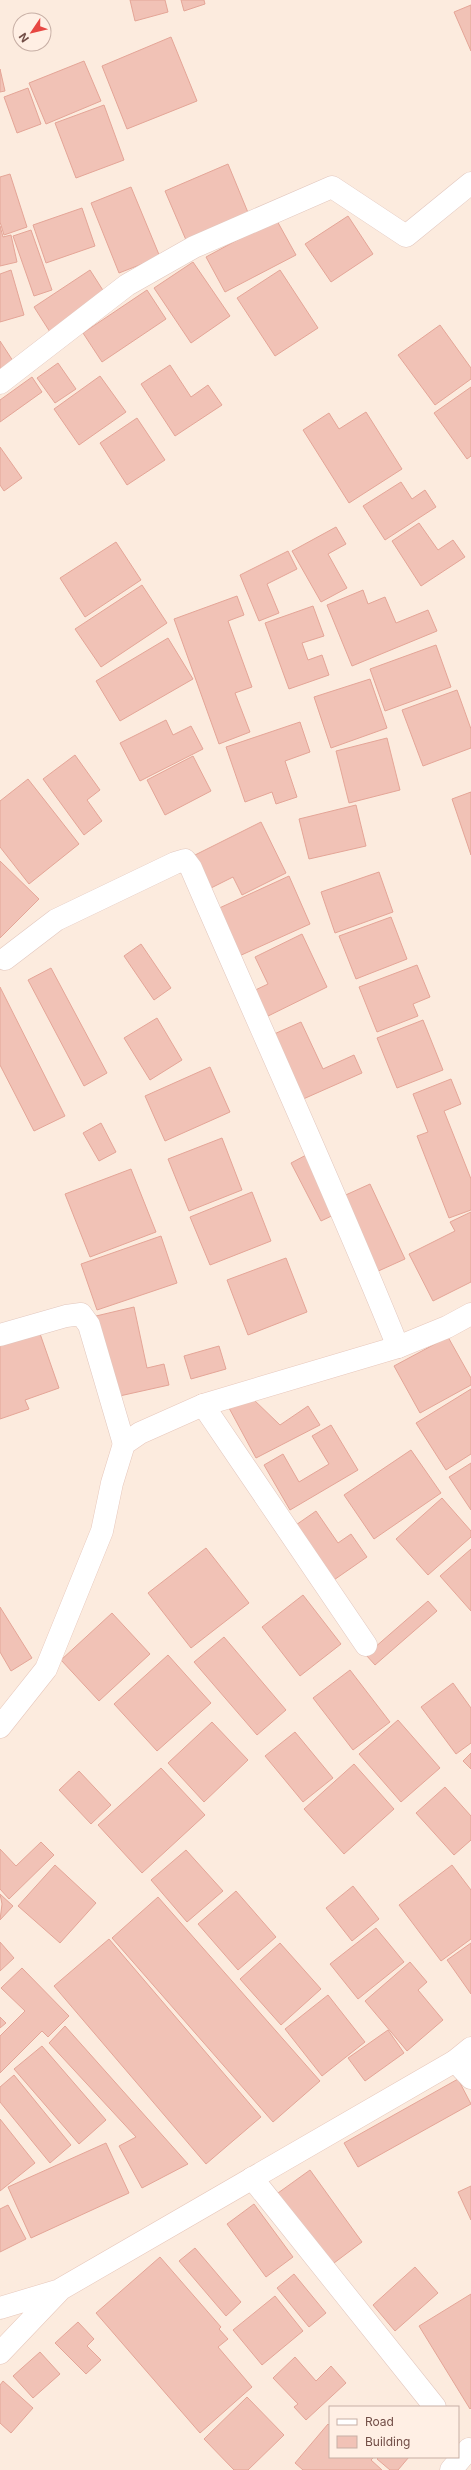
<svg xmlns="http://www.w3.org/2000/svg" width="471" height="2470" viewBox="0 0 471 2470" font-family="Inter,sans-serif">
<rect width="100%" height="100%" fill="#fcebde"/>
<path fill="#f1c2b6" stroke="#e4a597" d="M 130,0 L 165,0 L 168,12 L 135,21 Z
M 181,0 L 204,0 L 205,4 L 184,11 Z
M 471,5 L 471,51 L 454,12 Z
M 171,37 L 197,101 L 127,129 L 102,66 Z
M 84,61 L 101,101 L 46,124 L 29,83 Z
M 0,69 L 5,91 L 0,92 Z
M 28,88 L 41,124 L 17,133 L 4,97 Z
M 104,105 L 124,160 L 76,178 L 55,123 Z
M 228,164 L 249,215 L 186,240 L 165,191 Z
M 10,174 L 27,227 L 4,235 L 0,222 L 0,177 Z
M 131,187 L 160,257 L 119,273 L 91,203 Z
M 82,208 L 95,246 L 46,263 L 33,225 Z
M 348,216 L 373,254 L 331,282 L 305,244 Z
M 276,219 L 296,255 L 225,292 L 206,257 Z
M 0,226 L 3,237 L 11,235 L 17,262 L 0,266 Z
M 31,230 L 52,290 L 34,296 L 13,236 Z
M 193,262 L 230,316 L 191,343 L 154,288 Z
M 11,270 L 24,315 L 0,322 L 0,274 Z
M 90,270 L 106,295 L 50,332 L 34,307 Z
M 280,270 L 318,328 L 275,356 L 237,298 Z
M 147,290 L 166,319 L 102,362 L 83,333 Z
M 440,325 L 471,368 L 471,379 L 435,405 L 398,355 Z
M 0,341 L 13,361 L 0,370 Z
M 58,363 L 76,389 L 55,403 L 37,378 Z
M 170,365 L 191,397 L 208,385 L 222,405 L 175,436 L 141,384 Z
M 100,376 L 126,412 L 79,445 L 54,409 Z
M 32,377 L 42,392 L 0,422 L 0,400 Z
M 471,387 L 471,456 L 467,459 L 434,413 Z
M 366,412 L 402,469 L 349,503 L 303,430 L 329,413 L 339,429 Z
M 137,418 L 165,460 L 127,485 L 100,443 Z
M 0,447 L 22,478 L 4,491 L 0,485 Z
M 401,482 L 412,499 L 425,490 L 436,507 L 385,540 L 363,506 Z
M 419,523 L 438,550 L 453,540 L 465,557 L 421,586 L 392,541 Z
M 336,527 L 346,544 L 328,554 L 347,588 L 321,602 L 292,551 Z
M 116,542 L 141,580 L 85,617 L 60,578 Z
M 288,551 L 297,569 L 267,584 L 279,613 L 259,621 L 240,575 Z
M 142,585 L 167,623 L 101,667 L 75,629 Z
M 363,590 L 368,604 L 385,597 L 396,623 L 428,610 L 437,631 L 352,666 L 327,605 Z
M 237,596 L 244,615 L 228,621 L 252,687 L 235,693 L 250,732 L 219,744 L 174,619 Z
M 313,606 L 324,636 L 302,643 L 308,660 L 322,655 L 329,675 L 289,689 L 265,623 Z
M 168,638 L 193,679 L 120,721 L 96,681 Z
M 436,645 L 451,687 L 385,711 L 370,669 Z
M 370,679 L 387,728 L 331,748 L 314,697 Z
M 457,690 L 471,729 L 471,748 L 423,766 L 402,710 Z
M 166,720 L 173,735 L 191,726 L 203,749 L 140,781 L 120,743 Z
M 300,722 L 310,752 L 285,761 L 297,797 L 276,804 L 272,792 L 245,802 L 226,747 Z
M 387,738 L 400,790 L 349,803 L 336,751 Z
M 75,755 L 100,790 L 87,800 L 102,821 L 84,835 L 43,779 Z
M 193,756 L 211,791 L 165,815 L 147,780 Z
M 28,779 L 79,844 L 29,884 L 0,847 L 0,801 Z
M 471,792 L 471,855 L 452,799 Z
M 356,805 L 366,846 L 309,859 L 299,819 Z
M 261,822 L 286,873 L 242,895 L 233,877 L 207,890 L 191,857 Z
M 0,861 L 39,899 L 0,938 Z
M 379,872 L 393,912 L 335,933 L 321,892 Z
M 289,876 L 310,924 L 237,957 L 215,910 Z
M 391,917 L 407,959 L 356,979 L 339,936 Z
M 302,934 L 327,987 L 260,1020 L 247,994 L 268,984 L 255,957 Z
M 141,944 L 171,988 L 154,1000 L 124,956 Z
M 417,965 L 430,997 L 413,1004 L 418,1016 L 377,1032 L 359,987 Z
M 51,968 L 107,1073 L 84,1086 L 28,980 Z
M 0,987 L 65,1116 L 34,1131 L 0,1065 Z
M 157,1018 L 182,1060 L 150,1080 L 124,1038 Z
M 423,1020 L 443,1070 L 397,1088 L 377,1038 Z
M 301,1022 L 323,1069 L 354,1055 L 362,1073 L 301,1100 L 272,1035 Z
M 210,1067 L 230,1112 L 165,1141 L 145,1096 Z
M 451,1079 L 461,1104 L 444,1111 L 471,1179 L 471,1210 L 449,1218 L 417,1136 L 428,1132 L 413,1094 Z
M 101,1123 L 116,1152 L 99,1161 L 83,1133 Z
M 222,1138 L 242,1190 L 189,1211 L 168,1159 Z
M 310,1153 L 340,1212 L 321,1221 L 291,1163 Z
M 131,1169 L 156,1232 L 90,1257 L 65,1194 Z
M 370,1184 L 405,1259 L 374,1273 L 339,1198 Z
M 252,1192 L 271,1241 L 210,1265 L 190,1217 Z
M 471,1212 L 471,1282 L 433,1301 L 409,1254 L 455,1231 L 450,1222 Z
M 161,1236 L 177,1283 L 97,1310 L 81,1264 Z
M 286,1258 L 307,1312 L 248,1335 L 227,1280 Z
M 134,1307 L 147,1368 L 164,1364 L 169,1385 L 115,1397 L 96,1316 Z
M 38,1328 L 59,1388 L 25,1400 L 29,1409 L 0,1419 L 0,1342 Z
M 448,1337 L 471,1378 L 471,1385 L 420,1413 L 394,1366 Z
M 219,1346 L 226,1369 L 191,1379 L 184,1356 Z
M 471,1389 L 471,1454 L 446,1470 L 416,1423 Z
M 252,1398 L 280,1425 L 308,1406 L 320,1425 L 256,1458 L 229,1408 Z
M 331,1425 L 358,1470 L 290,1510 L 264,1465 L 283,1454 L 299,1482 L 329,1464 L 312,1436 Z
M 411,1450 L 441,1493 L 374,1539 L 344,1495 Z
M 471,1463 L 471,1510 L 449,1477 Z
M 442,1498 L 471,1531 L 471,1537 L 428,1575 L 396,1539 Z
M 316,1511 L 338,1543 L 351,1534 L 367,1557 L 331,1582 L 293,1527 Z
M 206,1548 L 249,1603 L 191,1648 L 148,1593 Z
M 471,1549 L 471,1611 L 440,1576 Z
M 303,1595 L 341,1644 L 300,1676 L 262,1627 Z
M 428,1601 L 437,1611 L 375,1665 L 366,1655 Z
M 0,1607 L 32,1658 L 11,1671 L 0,1652 Z
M 112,1613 L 150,1654 L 99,1701 L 61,1660 Z
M 224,1637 L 286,1710 L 257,1735 L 194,1662 Z
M 168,1655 L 211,1703 L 157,1751 L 114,1704 Z
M 350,1670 L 390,1722 L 353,1750 L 313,1698 Z
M 453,1683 L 471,1708 L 471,1743 L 456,1754 L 421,1707 Z
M 398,1720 L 440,1768 L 401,1802 L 359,1754 Z
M 212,1722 L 248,1760 L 204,1802 L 168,1763 Z
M 295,1732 L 333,1778 L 303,1802 L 265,1756 Z
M 471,1753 L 471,1769 L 463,1761 Z
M 354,1764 L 394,1809 L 344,1854 L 304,1809 Z
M 161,1768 L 205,1815 L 142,1873 L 98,1825 Z
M 79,1771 L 111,1805 L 91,1824 L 59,1790 Z
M 445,1787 L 471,1816 L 471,1840 L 454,1855 L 416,1813 Z
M 41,1842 L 54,1855 L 9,1899 L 0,1889 L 0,1849 L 16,1866 Z
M 186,1850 L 223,1891 L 187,1922 L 151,1880 Z
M 55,1865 L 96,1903 L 60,1943 L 18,1906 Z
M 452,1865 L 471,1890 L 471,1939 L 441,1961 L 399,1905 Z
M 353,1886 L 379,1919 L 352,1941 L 326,1908 Z
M 236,1891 L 276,1937 L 238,1970 L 198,1924 Z
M 0,1894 L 13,1906 L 0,1920 L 2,1904 Z
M 158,1897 L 320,2081 L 273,2122 L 112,1938 Z
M 376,1928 L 404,1962 L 358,1999 L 330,1964 Z
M 109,1939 L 261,2117 L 206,2164 L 54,1986 Z
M 0,1942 L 14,1958 L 0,1971 Z
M 280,1943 L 321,1989 L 281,2025 L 240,1979 Z
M 471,1943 L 471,1994 L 447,1960 Z
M 410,1962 L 427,1982 L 418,1990 L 443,2020 L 407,2051 L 365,2001 Z
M 22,1968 L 69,2016 L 48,2037 L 42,2031 L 0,2073 L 0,2036 L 25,2011 L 1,1988 Z
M 328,1995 L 365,2042 L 322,2076 L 285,2029 Z
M 0,2017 L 6,2023 L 0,2028 Z
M 65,2026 L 188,2164 L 142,2188 L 119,2146 L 136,2137 L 49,2043 Z
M 388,2030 L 404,2053 L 365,2081 L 348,2058 Z
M 42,2046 L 106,2120 L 79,2144 L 14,2069 Z
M 14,2075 L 71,2145 L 50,2163 L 0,2102 L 0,2087 Z
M 458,2079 L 471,2104 L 358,2167 L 344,2143 Z
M 0,2119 L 35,2163 L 0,2191 Z
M 106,2143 L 129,2193 L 31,2238 L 8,2187 Z
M 310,2170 L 362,2242 L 330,2266 L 278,2193 Z
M 471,2186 L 471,2220 L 458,2192 Z
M 254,2204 L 293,2257 L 266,2277 L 227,2224 Z
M 8,2205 L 26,2239 L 0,2252 L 0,2209 Z
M 195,2248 L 241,2302 L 226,2316 L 179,2261 Z
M 160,2257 L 221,2327 L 219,2329 L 228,2339 L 218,2347 L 252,2387 L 200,2433 L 96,2313 Z
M 415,2267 L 438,2293 L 395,2331 L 373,2305 Z
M 294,2274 L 326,2313 L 309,2327 L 277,2288 Z
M 471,2294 L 471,2408 L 470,2409 L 419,2326 Z
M 275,2296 L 303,2331 L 262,2365 L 233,2330 Z
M 78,2322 L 94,2339 L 87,2346 L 101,2360 L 86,2374 L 55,2343 Z
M 40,2352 L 60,2374 L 33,2398 L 13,2376 Z
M 295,2357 L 316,2381 L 331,2366 L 346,2383 L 306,2420 L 294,2407 L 298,2404 L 273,2378 Z
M 3,2381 L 33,2408 L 11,2433 L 0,2423 L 0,2385 Z
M 247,2397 L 284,2435 L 248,2470 L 234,2470 L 204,2439 Z
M 328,2424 L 330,2426 L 330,2457 L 374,2457 L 371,2460 L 382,2470 L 303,2470 L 295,2463 Z
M 379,2457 L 409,2457 L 398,2470 L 390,2470 L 377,2459 Z"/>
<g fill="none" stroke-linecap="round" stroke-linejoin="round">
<g stroke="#e2c7be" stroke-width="23">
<path id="street" d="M 0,383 L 127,285 L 194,247 L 332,187 L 406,236 L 471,183
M 5,959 L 56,920 L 175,863 L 185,860 L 191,868 C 260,1028 333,1186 398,1347
M 0,1335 L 66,1316 L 81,1314 L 89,1325 L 124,1444
M 203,1405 L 366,1645
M 455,2061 L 471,2078
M 252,2178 L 435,2407
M 451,2470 L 469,2449"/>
</g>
<g stroke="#e7c7bb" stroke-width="23">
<path id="secondary" d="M 0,1727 L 46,1669 L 102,1531 L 112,1483 L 124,1444 L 140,1433 L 203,1405 L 398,1347 L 447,1327 L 471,1314
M 0,2308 L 60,2290
M 0,2353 L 61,2289 L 455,2061 L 471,2048"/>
</g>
<use href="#street" stroke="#fff" stroke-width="22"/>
<use href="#secondary" stroke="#fff" stroke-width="22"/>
</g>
<rect x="329" y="2406" width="130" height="52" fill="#ffefe4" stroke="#c7afa5"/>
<rect x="337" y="2419" width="20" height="6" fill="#ffffff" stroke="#c7afa5"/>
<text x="365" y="2426" font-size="12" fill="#724e47">Road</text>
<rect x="337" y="2436" width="20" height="12" fill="#f1c2b6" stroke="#c7afa5"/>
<text x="365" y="2446" font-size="12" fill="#724e47">Building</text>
<g transform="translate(32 32) rotate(235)"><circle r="19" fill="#ffefe4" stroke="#c7afa5"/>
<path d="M0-3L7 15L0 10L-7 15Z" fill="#e74742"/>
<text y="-6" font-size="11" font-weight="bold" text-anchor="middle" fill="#724e47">N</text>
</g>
</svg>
